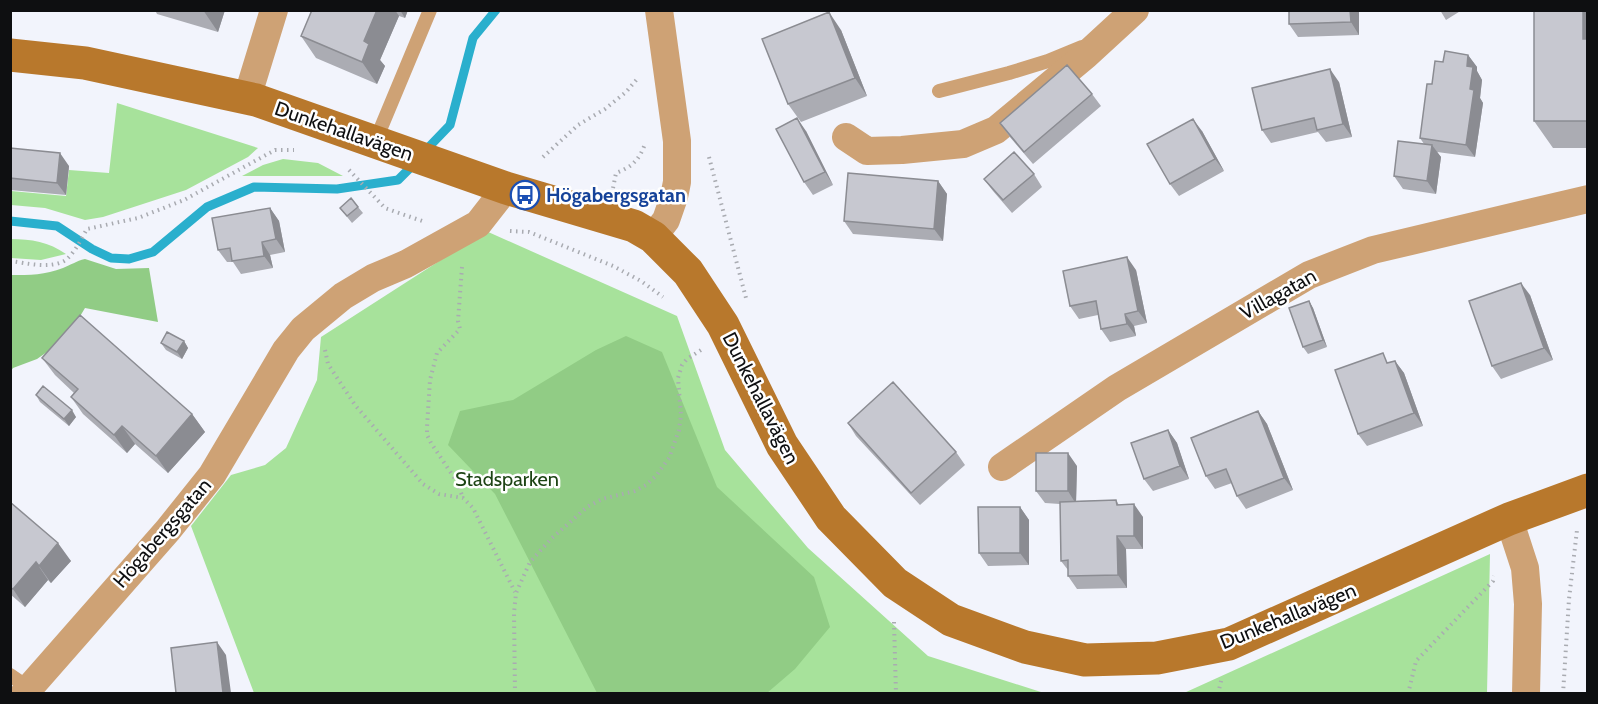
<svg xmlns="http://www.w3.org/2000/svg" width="1598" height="704" viewBox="0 0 1598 704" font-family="Cabin,sans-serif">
<rect width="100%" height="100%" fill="#f2f4fc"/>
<path fill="#a7e29b" d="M 117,103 L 258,148 L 248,157 L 186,190 L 103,217 L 85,220 L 45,208 L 11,205 L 11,191 L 66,196 L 69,170 L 109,173 Z
M 283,159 L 318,163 L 343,176 L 242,176 L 263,165 Z
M 486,231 L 677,316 L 725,450 L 808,548 L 928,656 L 1041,692 L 1093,693 L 254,693 L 191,526 L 231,475 L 265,465 L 286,448 L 317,380 L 321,337 Z
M 11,239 C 31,239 49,242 66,254 L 41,260 L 11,258 Z
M 1490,554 L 1487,693 L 1184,693 Z"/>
<path fill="#91cc85" d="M 85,259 L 116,269 L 149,268 L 158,322 L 85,308 L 67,338 L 37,359 L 13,368 L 11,371 L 11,275 C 30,275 45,275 63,268 C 71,265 76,261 85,259 Z
M 626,336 L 662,352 L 717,487 L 814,577 L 830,627 L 795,669 L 767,693 L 597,693 L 495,494 L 448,445 L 460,411 L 513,400 L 596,350 Z"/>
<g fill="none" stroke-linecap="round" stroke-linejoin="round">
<path stroke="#2aafcd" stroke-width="9" d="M 425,151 L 450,125 L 473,38 L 496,10
M 10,221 L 57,226 L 92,249 L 111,258 L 129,259 L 153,252 L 207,207 L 254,187 L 337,189 L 398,180 L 414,164"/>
<path stroke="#a9abb1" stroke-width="4" stroke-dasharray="1.5 4.5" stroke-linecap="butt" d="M 543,157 L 578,125 L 605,109 L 626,92 L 638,78
M 709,157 L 746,298
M 349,170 L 385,208 L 422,221
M 613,188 L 616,173 C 632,167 639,160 645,144
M 510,231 L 529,232 L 613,266 L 641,281 L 663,297
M 10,261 C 26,263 49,269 64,261 C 74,255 81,239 87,229 L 138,218 L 184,200 L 275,150 L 294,150
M 462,267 L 458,321 L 460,329 L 437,353 L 430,380 L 427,427 L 427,435 L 431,443 L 457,482 L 463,498
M 325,350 L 328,364 L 355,405 L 423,484 L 439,494 L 463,498 L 473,508 L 515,592
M 894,622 L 896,694
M 515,694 L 514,613 L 516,593 L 530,562 L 551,539 L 587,507 L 602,499 L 635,491 L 646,485 L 656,476 L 669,458 L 679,430 L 681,415 L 678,378 L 682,365 L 687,359 L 701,350
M 1218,694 L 1222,677
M 1408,694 L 1416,661 L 1493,581 L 1494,576
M 1563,694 L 1569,599 L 1577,530"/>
<path stroke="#cea275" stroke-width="14" d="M 939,91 L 1009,73 L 1048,61 L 1082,47
M 375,142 L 430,10
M 10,675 L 29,688"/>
<path stroke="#cea275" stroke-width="28" d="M 247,98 L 274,10
M 846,137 L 867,151 L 902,150 L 963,144 L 996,130 L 1086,55 L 1135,10
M 653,237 L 666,220 L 674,197 L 677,182 L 677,141 L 659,10
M 1002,467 L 1117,388 L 1309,275 L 1373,250 L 1588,199
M 1509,519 L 1525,568 L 1528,604 L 1526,694
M 24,694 L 168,530 L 212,475 L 286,350 L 303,329 L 343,296 L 373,278 L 406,264 L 478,224 L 506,188"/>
<path stroke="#b8782c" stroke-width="33" d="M 10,55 L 85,63 L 256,100 L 506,188 L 634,226 L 653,237 L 688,272 L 723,325 L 782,445 L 831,518 L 895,583 L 951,620 L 1025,647 L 1085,660 L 1157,658 L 1229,644 L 1509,519 L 1588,490"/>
</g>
<path fill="#abacb3" d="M 155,10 L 225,10 L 218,32 L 157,14 Z
M 312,10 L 408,10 L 405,18 L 399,16 L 380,60 L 385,66 L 377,84 L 316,58 L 301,36 Z
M 1289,10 L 1359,10 L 1359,35 L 1298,37 L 1289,24 Z
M 1440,10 L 1462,10 L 1446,20 Z
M 1587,10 L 1587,148 L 1553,148 L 1534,121 Z
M 841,30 L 867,96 L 801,122 L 788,104 Z
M 1468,55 L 1477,67 L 1477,71 L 1482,80 L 1480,98 L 1483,103 L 1475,157 L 1437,152 L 1441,157 L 1436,194 L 1403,189 L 1394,176 L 1424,144 L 1420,138 L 1432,84 L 1443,62 Z
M 1339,82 L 1352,137 L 1326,142 L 1318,132 L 1271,143 L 1262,130 Z
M 1092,94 L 1101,106 L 1033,164 L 1009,136 L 1000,123 Z
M 806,131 L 833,185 L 813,195 L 804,182 Z
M 1202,131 L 1224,171 L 1179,196 L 1170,184 Z
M 10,148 L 69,166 L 66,195 L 10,190 Z
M 1034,174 L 1042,187 L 1012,213 L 993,191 L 984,179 Z
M 938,181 L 947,194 L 943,241 L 853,234 L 844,221 Z
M 358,207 L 363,213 L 352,223 L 340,208 Z
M 270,208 L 279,221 L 285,252 L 270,255 L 273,268 L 241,274 L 233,262 L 227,262 L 218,250 Z
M 1136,270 L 1147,323 L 1134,326 L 1136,336 L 1110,342 L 1101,329 L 1098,315 L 1079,319 L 1070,306 Z
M 1530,295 L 1553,360 L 1501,379 L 1492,366 Z
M 1309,301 L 1313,308 L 1327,347 L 1308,354 L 1303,347 Z
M 184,341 L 188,348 L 182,359 L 166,350 L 161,343 Z
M 42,358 L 192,414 L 205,432 L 168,473 L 135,444 L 127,453 L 83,414 L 71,397 L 74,393 L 55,375 Z
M 1395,361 L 1404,373 L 1423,426 L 1367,446 L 1358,434 L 1389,363 Z
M 36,395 L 76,417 L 69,426 L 40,402 Z
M 1258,411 L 1267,424 L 1293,490 L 1246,509 L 1237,496 L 1232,483 L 1215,489 L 1206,476 Z
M 848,423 L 956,452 L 965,465 L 920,505 L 856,436 Z
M 1168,430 L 1177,443 L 1189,479 L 1153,491 L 1144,479 Z
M 1077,466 L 1076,501 L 1116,500 L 1119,505 L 1143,517 L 1143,549 L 1126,549 L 1127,588 L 1077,589 L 1068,576 L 1068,570 L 1061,561 L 1060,504 L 1045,503 L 1036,491 Z
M 10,502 L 71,561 L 51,583 L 48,580 L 25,607 L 10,594 Z
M 1020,507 L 1029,520 L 1029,565 L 988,566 L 979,553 Z"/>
<path fill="#8b8c92" d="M 203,10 L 225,10 L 218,32 Z
M 377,10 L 395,10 L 399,16 L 380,60 L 385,66 L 377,84 L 362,62 L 364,41 Z
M 400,10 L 408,10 L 405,18 Z
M 1350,10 L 1359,10 L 1359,35 L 1351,22 Z
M 1583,10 L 1587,10 L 1587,46 L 1583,39 Z
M 829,12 L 841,30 L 867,96 L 855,78 Z
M 1468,55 L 1477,67 L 1477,71 L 1482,80 L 1480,98 L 1483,103 L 1475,157 L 1466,145 L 1470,89 L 1467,66 Z
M 1330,69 L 1339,82 L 1352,137 L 1343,124 Z
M 797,118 L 806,131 L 833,185 L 825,172 Z
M 1193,119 L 1202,131 L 1224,171 L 1215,159 Z
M 1432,145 L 1441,157 L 1436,194 L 1427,181 Z
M 60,153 L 69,166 L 66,195 L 57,183 Z
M 938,181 L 947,194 L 943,241 L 934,229 Z
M 270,208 L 279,221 L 285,252 L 276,239 Z
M 262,242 L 270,255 L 273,268 L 264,256 Z
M 1127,257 L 1136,270 L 1147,323 L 1138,311 Z
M 1521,283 L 1530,295 L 1553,360 L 1544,348 Z
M 1309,301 L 1313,308 L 1327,347 L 1323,340 Z
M 1125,314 L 1134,326 L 1136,336 L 1127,324 Z
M 184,341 L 188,348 L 182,359 L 177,352 Z
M 1395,361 L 1404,373 L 1423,426 L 1414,413 Z
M 72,410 L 76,417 L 69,426 L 64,419 Z
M 1258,411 L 1267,424 L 1293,490 L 1284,478 Z
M 192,414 L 205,432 L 168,473 L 156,456 Z
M 122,426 L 135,444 L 127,453 L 114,435 Z
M 1168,430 L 1177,443 L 1189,479 L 1180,466 Z
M 1068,453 L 1077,466 L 1076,504 L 1068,491 Z
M 1134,504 L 1143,517 L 1143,549 L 1134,536 Z
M 1020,507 L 1029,520 L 1029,565 L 1020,553 Z
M 1117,536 L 1126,549 L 1127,588 L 1118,575 Z
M 58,543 L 71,561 L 51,583 L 39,566 Z
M 36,562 L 48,580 L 25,607 L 13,589 Z
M 217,642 L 226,655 L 231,693 L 223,693 Z"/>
<path fill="#c7c8d0" stroke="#8b8c92" stroke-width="1.5" d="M 312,10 L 377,10 L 364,41 L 369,44 L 362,62 L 301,36 Z
M 1289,10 L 1350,10 L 1351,22 L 1289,24 Z
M 1534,10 L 1583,10 L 1583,39 L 1587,39 L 1587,121 L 1534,121 Z
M 829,12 L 855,78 L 788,104 L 762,39 Z
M 1445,51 L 1468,55 L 1467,66 L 1473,67 L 1470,89 L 1474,90 L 1466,145 L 1420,138 L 1427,84 L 1432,84 L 1435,61 L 1443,62 Z
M 1067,65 L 1092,94 L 1024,152 L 1000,123 Z
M 1330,69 L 1343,124 L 1317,130 L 1314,118 L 1262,130 L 1252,88 Z
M 797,118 L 825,172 L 804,182 L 776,129 Z
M 1193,119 L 1215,159 L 1170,184 L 1147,144 Z
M 1398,141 L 1432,145 L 1427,181 L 1394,176 Z
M 10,148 L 60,153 L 57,183 L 10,178 Z
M 1014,152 L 1034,174 L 1003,200 L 984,179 Z
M 848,173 L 938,181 L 934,229 L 844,221 Z
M 351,198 L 358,207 L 347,216 L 340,208 Z
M 270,208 L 276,239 L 262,242 L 264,256 L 232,261 L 230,248 L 218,250 L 212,218 Z
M 1127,257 L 1138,311 L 1125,314 L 1127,324 L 1101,329 L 1096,301 L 1070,306 L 1063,271 Z
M 1521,283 L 1544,348 L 1492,366 L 1469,301 Z
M 1309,301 L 1323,340 L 1303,347 L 1289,308 Z
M 80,315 L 192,414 L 156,456 L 122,426 L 114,435 L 71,397 L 78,389 L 42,358 Z
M 167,332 L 184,341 L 177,352 L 161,343 Z
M 1383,353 L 1387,363 L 1395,361 L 1414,413 L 1358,434 L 1335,370 Z
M 893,382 L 956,452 L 911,493 L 848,423 Z
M 43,386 L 72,410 L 64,419 L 36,395 Z
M 1258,411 L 1284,478 L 1237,496 L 1226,469 L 1206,476 L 1191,438 Z
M 1168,430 L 1180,466 L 1144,479 L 1131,443 Z
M 1036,453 L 1068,453 L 1068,491 L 1036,491 Z
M 1116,500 L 1117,505 L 1134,504 L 1134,536 L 1117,536 L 1118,575 L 1068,576 L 1068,560 L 1061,561 L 1060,502 Z
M 10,502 L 58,543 L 39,566 L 36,562 L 13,589 L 10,587 Z
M 978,507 L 1020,507 L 1020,553 L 979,553 Z
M 217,642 L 223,693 L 176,693 L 171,648 Z"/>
<defs>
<g id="bus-ring" transform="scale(1.5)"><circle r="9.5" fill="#fff" stroke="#1a4fb4" stroke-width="1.5"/><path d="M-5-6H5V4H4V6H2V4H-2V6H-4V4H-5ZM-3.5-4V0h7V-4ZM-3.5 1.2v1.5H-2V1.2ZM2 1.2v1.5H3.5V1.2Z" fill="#1a4fb4"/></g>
</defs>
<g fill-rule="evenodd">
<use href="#bus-ring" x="525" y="195"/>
</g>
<g text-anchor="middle" stroke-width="5" stroke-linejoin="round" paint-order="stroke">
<g font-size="20" fill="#0e0f11" stroke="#fff">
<text transform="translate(344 131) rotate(19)" y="7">Dunkehallavägen</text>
<text transform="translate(1278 294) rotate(-29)" y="7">Villagatan</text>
<text transform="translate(761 398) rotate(63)" y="7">Dunkehallavägen</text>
<text transform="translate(162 533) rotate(-49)" y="7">Högabergsgatan</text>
<text transform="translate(1288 616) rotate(-22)" y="7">Dunkehallavägen</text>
</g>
<g font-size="20" font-weight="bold" fill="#164399" stroke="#fff" text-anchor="start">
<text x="546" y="202">Högabergsgatan</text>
</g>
<g font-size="20" fill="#1d4414" stroke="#fff">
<text x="507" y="486">Stadsparken</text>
</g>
</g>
<rect width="1598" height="704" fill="none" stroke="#0e0f11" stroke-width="24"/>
</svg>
